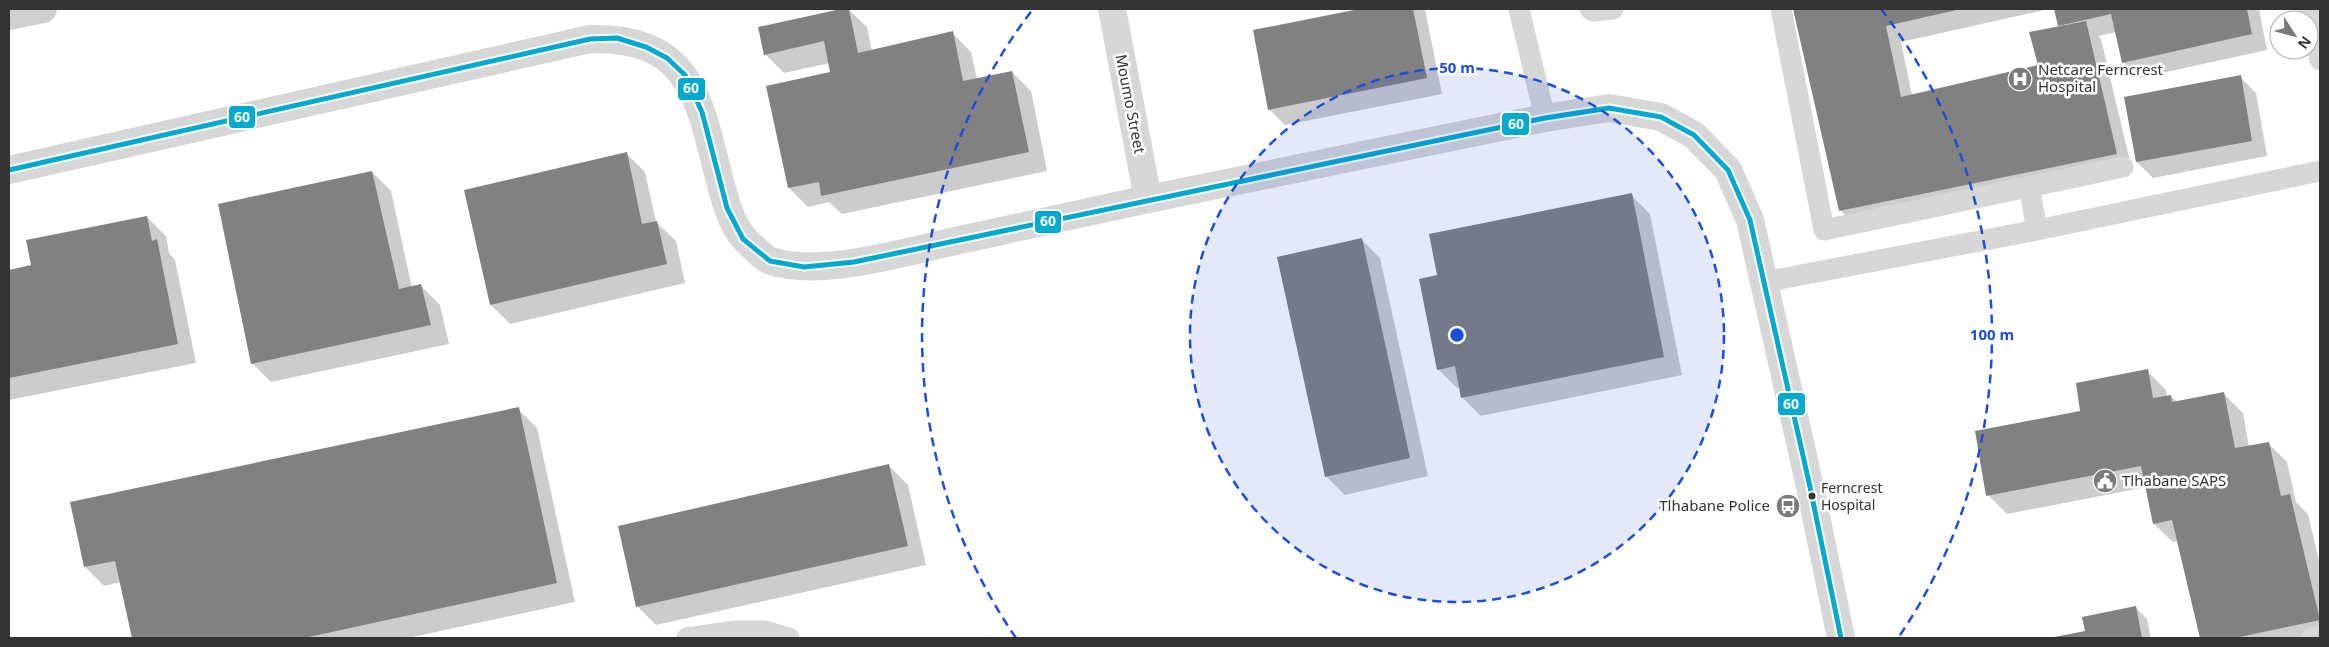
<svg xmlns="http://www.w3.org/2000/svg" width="2329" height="647" viewBox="0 0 2329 647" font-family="'Noto Sans',sans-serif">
<rect width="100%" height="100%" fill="#fff"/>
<path fill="#0003" d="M 848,9 L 867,27 L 872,51 L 952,33 L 971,52 L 977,79 L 1012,72 L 1031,91 L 1047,171 L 842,214 L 829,202 L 808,207 L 789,188 L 767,87 L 832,73 L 830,63 L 784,73 L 765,54 L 759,28 Z
M 1360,9 L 1425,9 L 1442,94 L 1285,125 L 1269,109 Z
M 1794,9 L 2049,9 L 1901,42 L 1912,95 L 2040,66 L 2062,27 L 2056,9 L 2259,9 L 2267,50 L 2139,78 L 2123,62 L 2116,32 L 2098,36 L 2101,39 L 2132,170 L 1856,226 L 1840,210 Z
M 2240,77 L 2256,93 L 2267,156 L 2153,178 L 2137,162 Z
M 626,153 L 645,172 L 656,222 L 676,241 L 685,283 L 510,324 L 491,305 Z
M 372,172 L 391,191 L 412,288 L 421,286 L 440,305 L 449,344 L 271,382 L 252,363 Z
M 1631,195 L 1650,214 L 1682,375 L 1481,416 L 1462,397 L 1461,387 L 1457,388 L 1438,369 L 1439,276 Z
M 147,217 L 166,236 L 169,253 L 175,260 L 196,363 L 9,400 L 9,271 L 32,266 Z
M 1361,239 L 1380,258 L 1428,476 L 1345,495 L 1326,476 Z
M 2147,371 L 2166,390 L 2167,396 L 2171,396 L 2177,402 L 2224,394 L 2243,413 L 2249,447 L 2268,443 L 2287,462 L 2296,502 L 2308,514 L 2320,565 L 2320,638 L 2201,638 L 2179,541 L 2173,542 L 2154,524 L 2147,487 L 2007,514 L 1988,495 L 2082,412 Z
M 518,409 L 537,428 L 575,602 L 408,638 L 133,638 L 121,582 L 104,586 L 85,567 Z
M 889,466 L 908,485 L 926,565 L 656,625 L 637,606 Z
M 2136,608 L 2147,619 L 2151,638 L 2053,638 L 2086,632 Z"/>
<path fill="#818181" d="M 841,9 L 849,9 L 858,53 L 953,31 L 963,81 L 1012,71 L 1029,152 L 821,196 L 819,182 L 788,188 L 766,86 L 830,72 L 824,41 L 764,55 L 758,27 Z
M 1359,9 L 1413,9 L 1427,78 L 1268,110 L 1253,30 Z
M 1793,9 L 1961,9 L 1886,26 L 1901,97 L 2038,65 L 2029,32 L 2086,21 L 2117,154 L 1839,211 Z
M 2054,9 L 2247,9 L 2252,34 L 2122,63 L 2111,14 L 2058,26 Z
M 2241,75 L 2252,141 L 2136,162 L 2124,97 Z
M 627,152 L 642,224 L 657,221 L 667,264 L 490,305 L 464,190 Z
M 372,171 L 399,289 L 421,284 L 431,325 L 251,364 L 218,204 Z
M 1632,193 L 1664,357 L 1461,398 L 1455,366 L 1437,370 L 1419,279 L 1437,275 L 1429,234 Z
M 147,216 L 152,241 L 157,239 L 178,344 L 9,378 L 9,270 L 31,265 L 26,240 Z
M 1362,238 L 1410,458 L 1325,477 L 1277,257 Z
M 2148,369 L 2153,398 L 2171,395 L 2172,402 L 2224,392 L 2235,448 L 2269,442 L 2281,496 L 2290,494 L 2320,620 L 2235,638 L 2200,638 L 2172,520 L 2153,524 L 2141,466 L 1986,496 L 1975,431 L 2080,411 L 2076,383 Z
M 519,407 L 557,583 L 304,638 L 132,638 L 115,561 L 84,567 L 70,502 Z
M 889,464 L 908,546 L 636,607 L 618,526 Z
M 2136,606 L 2142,638 L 2049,638 L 2085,631 L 2082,617 Z"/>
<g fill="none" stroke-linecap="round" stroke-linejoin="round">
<path stroke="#d7d7d7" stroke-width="21" d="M 1519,9 L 1545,118
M 1590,9 L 1593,11 L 1613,9
M 1781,9 L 1824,230 L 2123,167
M 2309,9 L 2320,60
M 2029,186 L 2037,230
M 1764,282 L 2037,230 L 2320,171
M 687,638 L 736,631 L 765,631 L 789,638
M 2312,638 L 2320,636"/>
<path stroke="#d7d7d7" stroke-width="28" d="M 9,170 L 590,39 C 695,37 699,103 721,185 C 727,208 734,232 753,247 C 758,252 765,259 771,261 C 822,278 908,251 960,240 C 1023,226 1086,213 1148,199"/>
<path stroke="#d7d7d7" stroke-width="28" d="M 1112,9 L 1148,199 L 1545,118 L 1609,108 L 1661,117 L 1694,135 L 1728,170 L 1750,220 L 1810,487 L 1841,638"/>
<path stroke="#d0d0d0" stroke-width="28" d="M 9,16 L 43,9"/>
<g stroke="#fff" stroke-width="9">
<path id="bus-1" d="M 9,170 L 590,39 L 617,38 L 646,47 L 667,58 L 685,75 L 702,112 L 727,208 L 743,239 L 770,261 L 804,267 L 854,262 L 1545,118 L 1609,108 L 1661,117 L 1694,135 L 1728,170 L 1750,220 L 1810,487 L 1841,638"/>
</g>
<use href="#bus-1" stroke="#00a9ce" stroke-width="5"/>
</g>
<circle cx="1457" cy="335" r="267" fill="#1d4ed8" fill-opacity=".12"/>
<g fill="none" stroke="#1d4ed8" stroke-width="2.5" stroke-dasharray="9 6">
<circle cx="1457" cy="335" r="267"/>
<path d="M1016 638A535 535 0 0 1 1033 9M1881 9A535 535 0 0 1 1898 638"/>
</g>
<defs>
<g id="hospital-disc" transform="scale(1.25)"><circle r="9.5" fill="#7a7a7a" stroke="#fff"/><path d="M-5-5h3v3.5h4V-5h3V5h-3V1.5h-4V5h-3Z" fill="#fff"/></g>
<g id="civic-disc" transform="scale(1.25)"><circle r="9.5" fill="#7a7a7a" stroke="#fff"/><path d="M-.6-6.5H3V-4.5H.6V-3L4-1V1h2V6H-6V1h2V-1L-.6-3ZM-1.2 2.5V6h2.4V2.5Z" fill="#fff"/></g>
<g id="bus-disc" transform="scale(1.25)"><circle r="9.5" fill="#7a7a7a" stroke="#fff"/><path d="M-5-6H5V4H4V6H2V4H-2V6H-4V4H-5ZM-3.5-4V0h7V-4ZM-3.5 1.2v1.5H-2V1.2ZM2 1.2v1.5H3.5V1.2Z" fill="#fff"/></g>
</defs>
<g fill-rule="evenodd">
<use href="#hospital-disc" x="2020" y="79"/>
<use href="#civic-disc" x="2105" y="481"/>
<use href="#bus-disc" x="1788" y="506"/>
</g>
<circle fill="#333" stroke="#fff" stroke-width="2" cx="1812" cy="496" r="4.5"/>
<g text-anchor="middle" stroke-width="5" stroke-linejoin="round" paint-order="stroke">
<g font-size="14" fill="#333" stroke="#fff" text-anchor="start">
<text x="1821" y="493">Ferncrest<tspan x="1821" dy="17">Hospital</tspan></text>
</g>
<g font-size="15" fill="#333" stroke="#fff" text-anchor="start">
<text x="2038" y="75">Netcare Ferncrest<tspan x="2038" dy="17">Hospital</tspan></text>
<text x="2122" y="486">Tlhabane SAPS</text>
<text x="1770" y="511" text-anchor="end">Tlhabane Police</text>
</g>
<g font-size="15" fill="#333" stroke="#fff">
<text transform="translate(1130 104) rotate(79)" y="5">Moumo Street</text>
</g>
</g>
<circle cx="1457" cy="335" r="8" fill="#1d4ed8" stroke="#fff" stroke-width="2.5"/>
<g font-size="15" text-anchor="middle" font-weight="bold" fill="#1d4ed8" stroke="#fff" stroke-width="5" stroke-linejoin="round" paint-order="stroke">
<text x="1457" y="73">50 m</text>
<text x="1992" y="340">100 m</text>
</g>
<g stroke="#fff" stroke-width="2">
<rect x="677" y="77" width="29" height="24" rx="5" fill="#00a9ce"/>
<rect x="228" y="105" width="28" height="24" rx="5" fill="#00a9ce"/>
<rect x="1501" y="112" width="29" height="24" rx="5" fill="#00a9ce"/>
<rect x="1034" y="210" width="28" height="24" rx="5" fill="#00a9ce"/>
<rect x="1777" y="392" width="29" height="24" rx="5" fill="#00a9ce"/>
</g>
<g font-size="14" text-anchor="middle" font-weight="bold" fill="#fff">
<text x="691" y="93">60</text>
<text x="242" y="122">60</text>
<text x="1516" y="129">60</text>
<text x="1048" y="226">60</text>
<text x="1791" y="409">60</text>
</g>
<rect width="2329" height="647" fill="none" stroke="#333333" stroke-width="20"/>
<g transform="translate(2294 35) rotate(126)"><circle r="24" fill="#ffffff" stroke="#adadad"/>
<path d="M0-4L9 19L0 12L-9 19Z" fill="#7a7a7a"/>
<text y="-8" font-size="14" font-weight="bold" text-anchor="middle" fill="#333333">N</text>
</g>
</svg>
